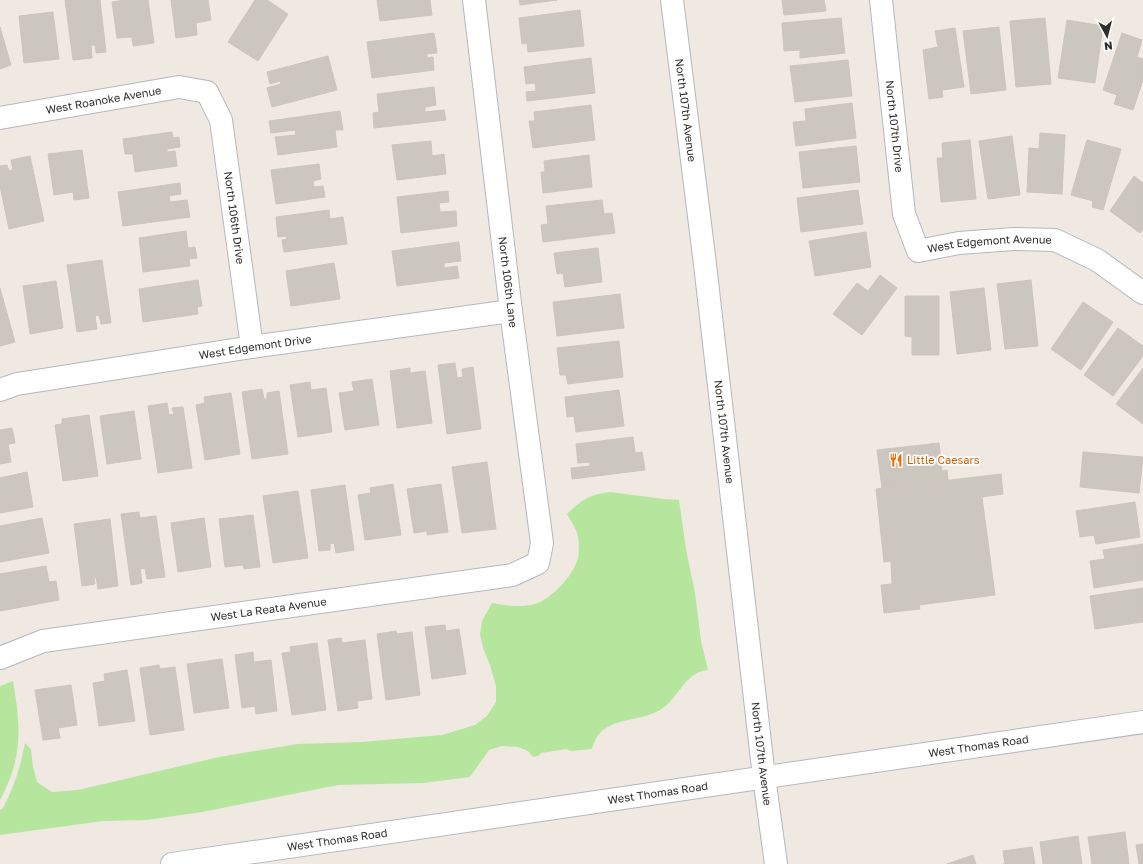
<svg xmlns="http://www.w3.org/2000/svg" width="1143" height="864" viewBox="0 0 1143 864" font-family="'Golos Text',sans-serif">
<rect width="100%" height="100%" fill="#efe9e1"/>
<path fill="#b6e59e" d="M 610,492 L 664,499 L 679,500 L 686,549 L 695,593 L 701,641 L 708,670 C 684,672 679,699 660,710 C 636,724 600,715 592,749 L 571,751 L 566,749 L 541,753 L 538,756 L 533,757 L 528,751 L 518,747 L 502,746 L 489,750 L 470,777 L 423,783 L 338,785 L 202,812 L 147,820 L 103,821 L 0,835 L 0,810 L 3,808 C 14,787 21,766 25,743 L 31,749 L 33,767 L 37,782 L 52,792 L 78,790 L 219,757 L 297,744 L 361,742 L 442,735 L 475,725 L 487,716 L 496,702 L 496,686 L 490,665 L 483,648 L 480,634 L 482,621 L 492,603 C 507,606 523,608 538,603 C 553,597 572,576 577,561 C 580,554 579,540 577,533 C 575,526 570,520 567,514 C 583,499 589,495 610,492 Z
M 13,681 C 21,728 23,757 0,800 L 0,686 Z"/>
<path fill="#cbc7bf" stroke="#cbc5ba" d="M 65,0 L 100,0 L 106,52 L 96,53 L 95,45 L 91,45 L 92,58 L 73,60 Z
M 126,0 L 148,0 L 154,43 L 133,46 L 132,37 L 117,38 L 112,2 Z
M 171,0 L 208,0 L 211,20 L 196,23 L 197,35 L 176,38 Z
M 255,0 L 267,0 L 288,14 L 258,61 L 228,42 Z
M 377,0 L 430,0 L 432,15 L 380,21 Z
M 519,0 L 557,0 L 520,5 Z
M 782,0 L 824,0 L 826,11 L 784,15 Z
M 580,10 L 584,46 L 528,52 L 527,43 L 522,44 L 519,18 Z
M 53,12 L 59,59 L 24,63 L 19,16 Z
M 841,18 L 845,53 L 800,58 L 800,50 L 784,51 L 782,23 Z
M 1045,18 L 1051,84 L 1016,87 L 1010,21 Z
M 1067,20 L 1103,26 L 1095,83 L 1058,78 Z
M 0,27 L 11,65 L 0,69 Z
M 999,27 L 1006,90 L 971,94 L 963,31 Z
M 955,28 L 964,87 L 942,90 L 943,97 L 929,99 L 923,50 L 938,47 L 935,31 Z
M 434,33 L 437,53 L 427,54 L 427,58 L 433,57 L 434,70 L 372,78 L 367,42 Z
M 1122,33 L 1142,40 L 1137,57 L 1143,59 L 1143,80 L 1133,110 L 1114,104 L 1117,95 L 1103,90 Z
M 328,56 L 337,90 L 272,107 L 267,88 L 281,84 L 280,81 L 270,84 L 267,72 Z
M 591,58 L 595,93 L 527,101 L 526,92 L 536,91 L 535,83 L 526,84 L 524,67 Z
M 848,60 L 852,96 L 795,102 L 790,66 Z
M 434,87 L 436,105 L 425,107 L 425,112 L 444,110 L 446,120 L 374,128 L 373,113 L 379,112 L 377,94 Z
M 852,103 L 856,138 L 796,146 L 793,122 L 806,121 L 805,109 Z
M 591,105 L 595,140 L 533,148 L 529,121 L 535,121 L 534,112 Z
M 340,111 L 343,130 L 335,130 L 337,147 L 278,155 L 275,137 L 296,135 L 295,130 L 271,133 L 269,121 Z
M 172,132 L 173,138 L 179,137 L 180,147 L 167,149 L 167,152 L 175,151 L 177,166 L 135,172 L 133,154 L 125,154 L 123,139 Z
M 1040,133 L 1065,135 L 1062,194 L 1027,192 L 1029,148 L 1039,149 Z
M 1012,136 L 1020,195 L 988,199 L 979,141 Z
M 970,140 L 976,199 L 941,202 L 937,158 L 943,158 L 942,143 Z
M 1087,140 L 1121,149 L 1103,210 L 1092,207 L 1093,201 L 1071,195 Z
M 431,141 L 432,156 L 444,154 L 446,174 L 397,180 L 392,145 Z
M 856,146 L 860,182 L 803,188 L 799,152 Z
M 82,150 L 89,198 L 74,200 L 73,192 L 54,195 L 48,154 Z
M 589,155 L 592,187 L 543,193 L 541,172 L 545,172 L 544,161 Z
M 30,156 L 44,221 L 9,229 L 0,186 L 0,166 L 7,165 L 9,171 L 13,170 L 11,160 Z
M 319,164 L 321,179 L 313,181 L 314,187 L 323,186 L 325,197 L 276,204 L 271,170 Z
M 1134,176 L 1143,183 L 1143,229 L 1140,233 L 1110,211 Z
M 180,183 L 181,194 L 169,196 L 170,202 L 187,200 L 190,217 L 123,226 L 118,192 Z
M 858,190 L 863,224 L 801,232 L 797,198 Z
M 448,191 L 449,202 L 439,203 L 440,212 L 456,211 L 457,226 L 401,233 L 397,197 Z
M 602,200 L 604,214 L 612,213 L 615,233 L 543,242 L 541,225 L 548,224 L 546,206 Z
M 329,210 L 330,219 L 343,217 L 347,244 L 284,252 L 282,240 L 287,239 L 286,236 L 278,237 L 276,217 Z
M 186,231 L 188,248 L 195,247 L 197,258 L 189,259 L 190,266 L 143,272 L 139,238 Z
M 866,232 L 871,267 L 815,276 L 809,241 Z
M 459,242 L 461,261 L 444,263 L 444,268 L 457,266 L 459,278 L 397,286 L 392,251 Z
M 598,248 L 602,282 L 565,287 L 563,273 L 557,274 L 554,253 Z
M 102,260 L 111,323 L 101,324 L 99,315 L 95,316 L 97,329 L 77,332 L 67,265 Z
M 334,263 L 340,299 L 291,306 L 286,271 Z
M 880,275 L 897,288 L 862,335 L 833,314 L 857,283 L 868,291 Z
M 198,280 L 202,306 L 197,307 L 198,314 L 143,322 L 139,289 Z
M 1031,280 L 1038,346 L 1005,349 L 997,284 Z
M 56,281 L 63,328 L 30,334 L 23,286 Z
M 0,288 L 15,342 L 0,346 Z
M 984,288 L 991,350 L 957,354 L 950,292 Z
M 620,294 L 624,328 L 557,336 L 553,302 Z
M 905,296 L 939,296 L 939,355 L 912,355 L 912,337 L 905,336 Z
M 1083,302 L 1113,322 L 1081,370 L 1051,349 Z
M 1118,328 L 1143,346 L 1143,356 L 1113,396 L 1084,375 Z
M 619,341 L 623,377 L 568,384 L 566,375 L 560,375 L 557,348 Z
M 455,363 L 457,378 L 463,377 L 462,369 L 473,367 L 481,429 L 447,434 L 438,365 Z
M 410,368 L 410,373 L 425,371 L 432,423 L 397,428 L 390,371 Z
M 1143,368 L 1143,424 L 1116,404 Z
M 372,379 L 379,425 L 345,430 L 339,393 L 354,391 L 352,382 Z
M 310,382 L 311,390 L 326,388 L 332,432 L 298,437 L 290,385 Z
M 262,389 L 264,399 L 267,399 L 267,393 L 279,391 L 288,454 L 252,459 L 242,392 Z
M 619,390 L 624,426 L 576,432 L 574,416 L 567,417 L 565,397 Z
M 231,393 L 240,454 L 205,460 L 196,405 L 205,403 L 204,397 Z
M 167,403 L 169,415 L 174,414 L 172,408 L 183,407 L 192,468 L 158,473 L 148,406 Z
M 134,411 L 141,459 L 107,464 L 100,416 Z
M 89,415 L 98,476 L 63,481 L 55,425 L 62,424 L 62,419 Z
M 12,428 L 15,443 L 8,444 L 11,462 L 0,464 L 0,430 Z
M 633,437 L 635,453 L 642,452 L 645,470 L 572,479 L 571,468 L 590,466 L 590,462 L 578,463 L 576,444 Z
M 939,443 L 942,471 L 947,470 L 948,480 L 882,488 L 877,450 Z
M 1083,452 L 1143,457 L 1139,493 L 1080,487 Z
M 487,462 L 496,529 L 462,533 L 452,467 Z
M 27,472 L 33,507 L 0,513 L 0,478 Z
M 1001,474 L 1003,494 L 982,497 L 995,595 L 919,605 L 920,609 L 884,613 L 881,585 L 892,584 L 891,561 L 884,562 L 876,489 Z
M 393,484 L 401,535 L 365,540 L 358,495 L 371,493 L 370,488 Z
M 441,484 L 448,532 L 427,535 L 427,531 L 414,533 L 407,489 Z
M 345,485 L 354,550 L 336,553 L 334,543 L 330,544 L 330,550 L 319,551 L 311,490 Z
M 298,491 L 308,558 L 273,563 L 263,496 Z
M 1135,502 L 1140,537 L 1096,544 L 1094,535 L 1080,537 L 1076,511 Z
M 139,512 L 140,518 L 156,516 L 165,577 L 147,579 L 145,568 L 140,569 L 142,583 L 131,585 L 121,514 Z
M 253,515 L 260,567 L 244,569 L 243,565 L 225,567 L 219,519 Z
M 42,518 L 49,553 L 0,562 L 0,526 Z
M 204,518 L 211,567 L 178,572 L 171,523 Z
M 110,519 L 118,586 L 98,589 L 96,577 L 94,578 L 95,584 L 82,586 L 74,524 Z
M 1143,544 L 1143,580 L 1094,588 L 1090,561 L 1105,559 L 1103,550 Z
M 46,566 L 49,582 L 56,581 L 59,600 L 0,611 L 0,574 Z
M 1143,588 L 1143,622 L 1095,629 L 1090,596 Z
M 445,625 L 446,631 L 459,629 L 466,674 L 432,679 L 425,627 Z
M 396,631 L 397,634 L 412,632 L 420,695 L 386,700 L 377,634 Z
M 341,638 L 342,643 L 365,640 L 372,699 L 357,701 L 358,708 L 338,711 L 328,640 Z
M 317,643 L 326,710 L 292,715 L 282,653 L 291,652 L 290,647 Z
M 253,652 L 254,662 L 271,660 L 277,711 L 256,714 L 255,706 L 242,708 L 235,655 Z
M 222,659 L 229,708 L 194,713 L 187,664 Z
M 159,665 L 160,669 L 175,667 L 184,730 L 150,735 L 140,668 Z
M 127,670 L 135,721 L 99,726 L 93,683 L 105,681 L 104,674 Z
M 71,685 L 77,725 L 58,728 L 60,738 L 43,740 L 35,690 Z
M 1125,832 L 1129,864 L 1092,864 L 1088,837 Z
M 1078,836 L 1082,864 L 1043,864 L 1040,842 Z
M 1143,844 L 1143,864 L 1139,864 L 1136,845 Z
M 1032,847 L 1035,864 L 1003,864 L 1005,864 L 1003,851 Z
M 973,855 L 976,864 L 947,864 Z"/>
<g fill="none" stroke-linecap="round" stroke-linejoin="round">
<g stroke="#b4b7c1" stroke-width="24">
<g id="minor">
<path id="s1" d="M 881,0 L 904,214 L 918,251 L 959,243 L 1014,239 L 1055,240 L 1097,260 L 1143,293"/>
<path id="s2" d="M 0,118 L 179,87 L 207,92 L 221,120 L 252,347"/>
<path id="s3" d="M 0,390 L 17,384 L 252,347 L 511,311"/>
<path id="s4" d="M 0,658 L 43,641 L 512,575 L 538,563 L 542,543 L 511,311 L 474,0"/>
</g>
</g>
<g stroke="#b4b7c1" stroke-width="24">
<g id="secondary">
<path id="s5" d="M 672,0 L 704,256 L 764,777 L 776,864"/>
<path id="s6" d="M 172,864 L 1143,722"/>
</g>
</g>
<use href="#minor" stroke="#fff" stroke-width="22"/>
<use href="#secondary" stroke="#fff" stroke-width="22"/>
</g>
<defs>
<g id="restaurant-bare" transform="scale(1.08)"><path d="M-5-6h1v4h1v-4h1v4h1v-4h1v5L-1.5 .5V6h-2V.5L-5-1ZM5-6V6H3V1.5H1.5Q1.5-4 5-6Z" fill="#e8710a" stroke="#fff" stroke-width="2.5" paint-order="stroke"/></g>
</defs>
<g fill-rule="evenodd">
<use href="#restaurant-bare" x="896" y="460"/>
</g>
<g text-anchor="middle" stroke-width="3.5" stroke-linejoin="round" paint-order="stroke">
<g font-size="11" fill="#2e2e2e" stroke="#fff">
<text dy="4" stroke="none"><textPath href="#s2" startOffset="105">West Roanoke Avenue</textPath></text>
<text dy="4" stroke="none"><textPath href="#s5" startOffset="111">North 107th Avenue</textPath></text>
<text dy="4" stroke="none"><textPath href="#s1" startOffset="127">North 107th Drive</textPath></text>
<text dy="4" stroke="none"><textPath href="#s2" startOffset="340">North 106th Drive</textPath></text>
<text dy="4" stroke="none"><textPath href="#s1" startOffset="327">West Edgemont Avenue</textPath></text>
<text transform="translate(508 282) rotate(83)" y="4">North 106th Lane</text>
<text dy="4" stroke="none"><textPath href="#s3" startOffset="259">West Edgemont Drive</textPath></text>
<text dy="4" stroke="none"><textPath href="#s5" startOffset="435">North 107th Avenue</textPath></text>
<text dy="4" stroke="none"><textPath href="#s4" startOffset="274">West La Reata Avenue</textPath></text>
<text dy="4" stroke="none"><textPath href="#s6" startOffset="815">West Thomas Road</textPath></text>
<text dy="4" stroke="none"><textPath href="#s5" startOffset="759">North 107th Avenue</textPath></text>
<text dy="4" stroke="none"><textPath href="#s6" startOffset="491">West Thomas Road</textPath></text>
<text dy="4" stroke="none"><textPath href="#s6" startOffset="167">West Thomas Road</textPath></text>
</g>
<g font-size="11" fill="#c56008" stroke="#fff" text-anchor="start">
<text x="907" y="464">Little Caesars</text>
</g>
</g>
<g transform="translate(1107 36) rotate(173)" stroke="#ffffff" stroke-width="3" paint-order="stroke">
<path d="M0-3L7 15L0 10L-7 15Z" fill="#2e2e2e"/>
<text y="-6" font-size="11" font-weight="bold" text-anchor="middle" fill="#2e2e2e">N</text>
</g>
</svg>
